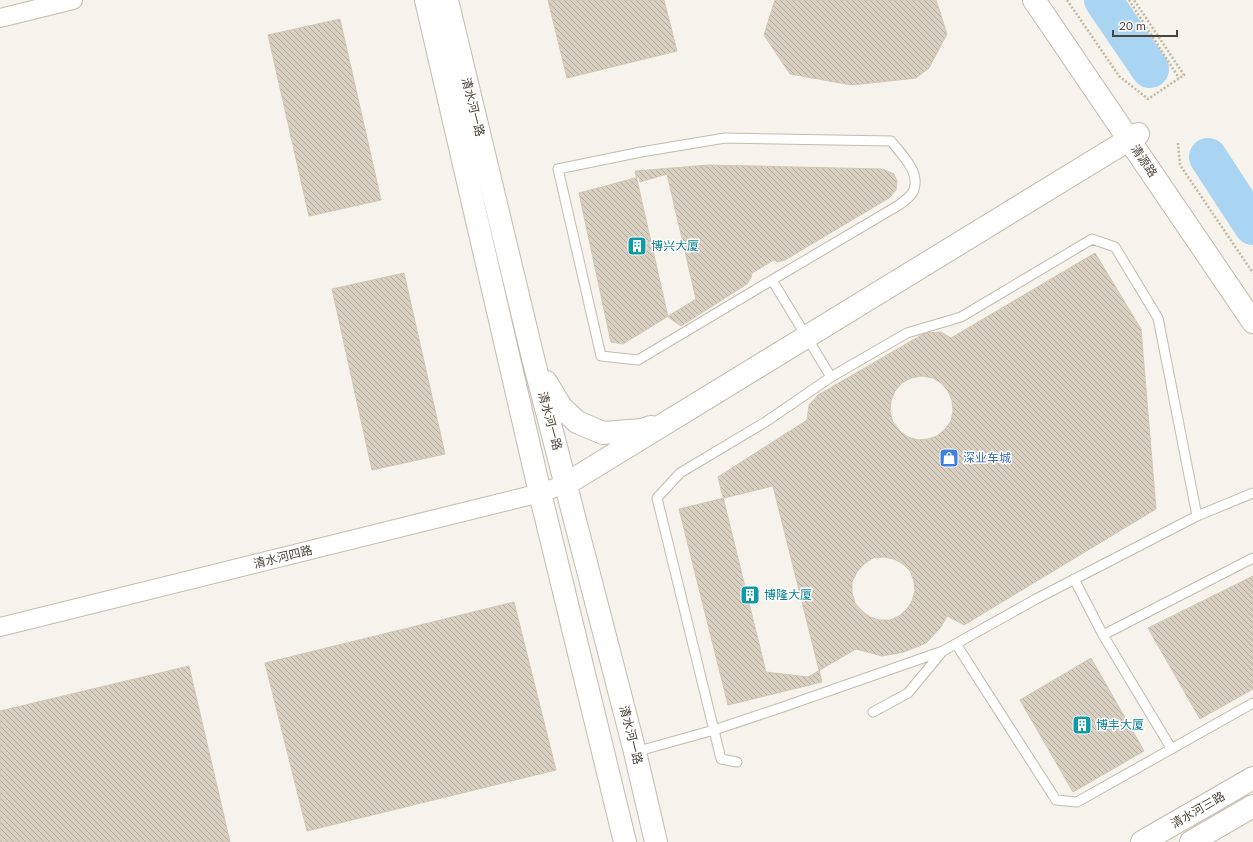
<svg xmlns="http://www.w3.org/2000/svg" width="1253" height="842" viewBox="0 0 1253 842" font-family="Lato,'Noto Sans SC',sans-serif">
<defs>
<pattern id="building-back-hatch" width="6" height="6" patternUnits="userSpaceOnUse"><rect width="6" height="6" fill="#d8cfc1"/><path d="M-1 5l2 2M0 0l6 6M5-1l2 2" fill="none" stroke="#b1aa9e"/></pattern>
</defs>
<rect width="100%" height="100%" fill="#f6f3ec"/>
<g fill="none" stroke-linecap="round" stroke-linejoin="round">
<path stroke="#a9d4f2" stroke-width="38" d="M 1103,0 L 1150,69
M 1208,157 L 1253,226"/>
</g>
<path fill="url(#building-back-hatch)" stroke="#d3c7b4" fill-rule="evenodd" d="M 548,0 L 664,0 L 677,51 L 567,78 Z
M 775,0 L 936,0 L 947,34 L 929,68 L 916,78 L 852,85 L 790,74 L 764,35 Z
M 340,19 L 381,200 L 309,216 L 268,35 Z
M 709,165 L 882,169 L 894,174 L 897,181 L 896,190 L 889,198 L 785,260 L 778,262 L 774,260 L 752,273 L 751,277 L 747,284 L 681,326 L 668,317 L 635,171 Z
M 667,174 L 696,299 L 623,344 L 611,342 L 579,193 L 639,177 L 640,182 Z
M 1095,253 L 1141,329 L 1156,509 L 964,625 L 947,616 L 941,627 L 926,643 L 904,652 L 882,656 L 856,649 L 808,677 L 766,672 L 718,477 L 807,420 L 809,405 L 818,395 L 925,333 L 941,332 L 951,338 ZM 922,376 L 933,378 L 941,383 L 948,391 L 952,400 L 953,411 L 951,421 L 945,429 L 937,436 L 928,439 L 918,440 L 908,437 L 900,431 L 893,422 L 890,412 L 891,401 L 895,391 L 902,383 L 911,378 ZM 884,557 L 894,559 L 903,564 L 910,571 L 914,581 L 915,591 L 912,601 L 907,609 L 899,616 L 890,620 L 879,620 L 870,617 L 862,611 L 855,603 L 852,592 L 852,582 L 857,572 L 864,564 L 873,558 Z
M 404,273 L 445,454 L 372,470 L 332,289 Z
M 773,486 L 822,682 L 728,705 L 679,509 Z
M 1253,576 L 1253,689 L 1200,719 L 1148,628 Z
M 514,602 L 556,770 L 307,831 L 265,663 Z
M 1091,658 L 1144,751 L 1073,792 L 1020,700 Z
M 189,666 L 230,842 L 0,842 L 0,711 Z"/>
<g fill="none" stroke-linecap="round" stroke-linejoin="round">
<g stroke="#c2bbae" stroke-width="11">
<path id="service" d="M 772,280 L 899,205 C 904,201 913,195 914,189 C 920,171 901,154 891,141 L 725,138 L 641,152 L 558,169 L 601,356 L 638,360 L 772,280 L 831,377
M 1074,579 L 1103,635 L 1171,748
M 1103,635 L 1253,558
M 956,644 L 1056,800 L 1077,802 L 1253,703
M 873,712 L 908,693 L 942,652
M 635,752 L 714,730 L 780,708 L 943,651 L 1036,599 L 1197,516 L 1253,493
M 737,762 L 721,759 L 657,498 L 680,473 L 767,421 L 831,377 L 907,333 L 961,317 L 1092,239 L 1115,247 L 1158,318 L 1197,516"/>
</g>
<g stroke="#c2bbae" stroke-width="20">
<path id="minor" d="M 0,18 L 73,0
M 0,627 L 540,493 L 566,484"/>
</g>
<g stroke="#c2bbae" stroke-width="24">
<path id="tertiary" d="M 426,0 L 540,493 L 625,842
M 447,0 L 534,362 L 635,752 L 656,842
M 1034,0 L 1253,322
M 546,382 L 561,407 L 577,422 L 603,433 L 642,430 L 651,427
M 566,484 L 1138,134
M 1142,842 L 1253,778
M 1191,842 L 1253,806"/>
</g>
<path stroke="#c4b79f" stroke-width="2.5" stroke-dasharray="2 2" stroke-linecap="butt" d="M 1067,0 L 1119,76 L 1148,99 L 1184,75 L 1134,0
M 1129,0 L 1179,78
M 1178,143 L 1180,165 L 1253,273"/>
<use href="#service" stroke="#fff" stroke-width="9"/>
<use href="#minor" stroke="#fff" stroke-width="18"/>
<use href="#tertiary" stroke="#fff" stroke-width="22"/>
</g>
<defs>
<g id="building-square" transform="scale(1)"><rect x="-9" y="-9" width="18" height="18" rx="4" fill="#0f9aa8" stroke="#fff"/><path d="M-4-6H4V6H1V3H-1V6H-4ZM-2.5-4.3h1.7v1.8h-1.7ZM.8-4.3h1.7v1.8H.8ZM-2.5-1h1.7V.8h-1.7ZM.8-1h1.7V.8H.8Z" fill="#fff"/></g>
<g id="shop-square" transform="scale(1)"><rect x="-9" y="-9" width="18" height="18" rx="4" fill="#3f7fe0" stroke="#fff"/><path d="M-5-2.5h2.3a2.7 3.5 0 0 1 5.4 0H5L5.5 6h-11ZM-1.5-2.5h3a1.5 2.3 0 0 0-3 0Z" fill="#fff"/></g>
</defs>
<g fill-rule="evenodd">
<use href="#building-square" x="637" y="246"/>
<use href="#shop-square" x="949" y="458"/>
<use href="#building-square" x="750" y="595"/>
<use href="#building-square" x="1082" y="725"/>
</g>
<g text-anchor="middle" stroke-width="3" stroke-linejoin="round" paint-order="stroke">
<g font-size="12" fill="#4b4439" stroke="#fff">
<text transform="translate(473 107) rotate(76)" y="4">清水河一路</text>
<text transform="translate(1144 161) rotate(56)" y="4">清源路</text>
<text transform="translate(550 421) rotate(75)" y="4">清水河一路</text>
<text transform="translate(283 557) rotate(-14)" y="4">清水河四路</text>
<text transform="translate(631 735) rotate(76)" y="4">清水河一路</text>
<text transform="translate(1198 810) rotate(-30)" y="4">清水河三路</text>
</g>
<g font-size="12" fill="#0d838f" stroke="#fff" text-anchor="start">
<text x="651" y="250">博兴大厦</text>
<text x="764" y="599">博隆大厦</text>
<text x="1096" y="729">博丰大厦</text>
</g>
<g font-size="12" fill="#366cbe" stroke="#fff" text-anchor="start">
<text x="963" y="462">深业车城</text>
</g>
</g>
<path d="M1113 30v6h64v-6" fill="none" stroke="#4b4439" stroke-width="2"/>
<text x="1119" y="30" font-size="12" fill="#4b4439" stroke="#ffffff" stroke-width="3" paint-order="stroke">20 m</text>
</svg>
